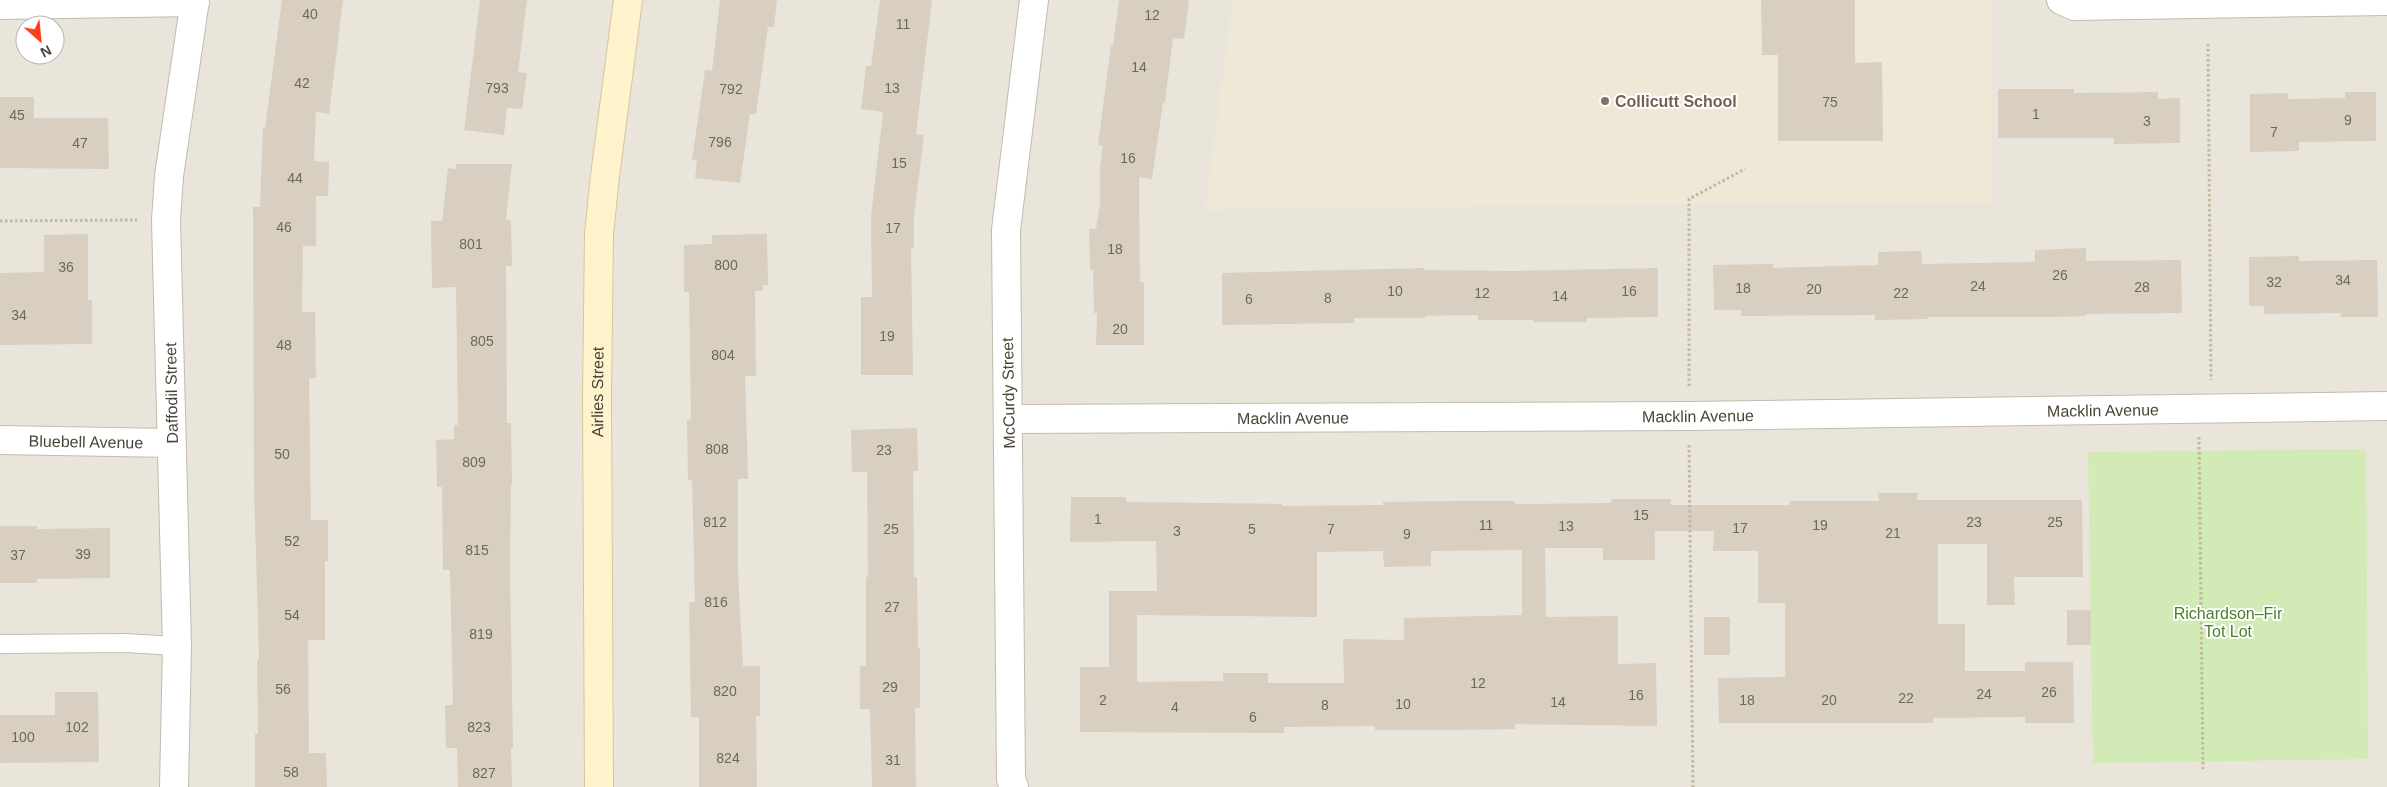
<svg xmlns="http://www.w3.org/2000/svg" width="2387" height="787" viewBox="0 0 2387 787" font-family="Arial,sans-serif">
<rect width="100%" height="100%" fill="#f6f3ec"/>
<path fill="#eae5da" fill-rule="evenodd" d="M 0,0 L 2387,0 L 2387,787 L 0,787 ZM 25,25 L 55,25 L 55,55 L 25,55 Z"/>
<path fill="#efe8d6" d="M 1233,0 L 1991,0 L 1991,203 L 1700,203 L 1205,210 Z"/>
<path fill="#d2eab5" d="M 2366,449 L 2368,759 L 2093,763 L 2088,452 Z"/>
<path fill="#d8cfc1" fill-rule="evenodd" d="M 282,0 L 343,0 L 329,114 L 316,112 L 314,161 L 329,162 L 328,196 L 316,196 L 316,246 L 303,246 L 302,312 L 315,312 L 316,378 L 309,378 L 311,520 L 328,520 L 328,561 L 325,561 L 325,640 L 308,640 L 309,753 L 326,753 L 327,787 L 255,787 L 255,734 L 258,734 L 257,659 L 259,659 L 254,485 L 253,207 L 260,207 L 263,128 L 265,128 Z
M 480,0 L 527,0 L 518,72 L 527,73 L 522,109 L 507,108 L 504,135 L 464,130 Z
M 720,0 L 777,0 L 774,27 L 768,27 L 756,114 L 750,114 L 740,183 L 695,178 L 697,160 L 692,160 L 705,70 L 712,71 Z
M 880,0 L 932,0 L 916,134 L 924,135 L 914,216 L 914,248 L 911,248 L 913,375 L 861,375 L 861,297 L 872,297 L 871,216 L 883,112 L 861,109 L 866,66 L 871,66 Z
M 1119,0 L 1189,0 L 1184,39 L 1173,38 L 1165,103 L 1163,103 L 1152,179 L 1139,177 L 1140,282 L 1144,282 L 1144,345 L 1096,345 L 1097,313 L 1094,313 L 1093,270 L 1090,270 L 1089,229 L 1096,229 L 1100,204 L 1100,167 L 1103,146 L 1098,145 L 1111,45 L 1113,45 Z
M 1761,0 L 1855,0 L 1855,63 L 1882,62 L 1883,141 L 1778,141 L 1778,55 L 1762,55 Z
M 1998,89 L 2074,89 L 2074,93 L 2158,92 L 2158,99 L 2180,98 L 2180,143 L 2114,144 L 2114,138 L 1998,138 Z
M 2345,92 L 2376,92 L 2376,141 L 2299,142 L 2299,151 L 2250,152 L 2250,94 L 2288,93 L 2288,99 L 2345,98 Z
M 0,97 L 34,97 L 34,118 L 108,118 L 109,169 L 0,168 Z
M 456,164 L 512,164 L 506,220 L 511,220 L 512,266 L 506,266 L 507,423 L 511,423 L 512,485 L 511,485 L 510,569 L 513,748 L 511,748 L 512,787 L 458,787 L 457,748 L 446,748 L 445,705 L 453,705 L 450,570 L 443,570 L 442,487 L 437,487 L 436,440 L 454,439 L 454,425 L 458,425 L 456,287 L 432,288 L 431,221 L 442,221 L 448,168 L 456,169 Z
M 88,234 L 88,300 L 92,300 L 92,344 L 0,345 L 0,273 L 44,272 L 44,235 Z
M 767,234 L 768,285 L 763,285 L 763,291 L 755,291 L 756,376 L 745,376 L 748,479 L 738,479 L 738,571 L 743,666 L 760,666 L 760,716 L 756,716 L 757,787 L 699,787 L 699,717 L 691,717 L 689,602 L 695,602 L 692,480 L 688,480 L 687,420 L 691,419 L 689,292 L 684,292 L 684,245 L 712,244 L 712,235 Z
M 2086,248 L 2086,261 L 2181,260 L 2182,313 L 2086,314 L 2086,316 L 2053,317 L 1928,317 L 1928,319 L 1875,320 L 1875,315 L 1741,316 L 1741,310 L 1714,310 L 1713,265 L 1773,264 L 1773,268 L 1878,265 L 1878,252 L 1921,251 L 1922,264 L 2035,262 L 2035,250 Z
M 2299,256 L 2299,261 L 2377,260 L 2378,317 L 2341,317 L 2341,313 L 2264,314 L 2264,306 L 2249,306 L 2249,257 Z
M 1424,268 L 1424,270 L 1511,271 L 1658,268 L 1658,317 L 1587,318 L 1587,322 L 1533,322 L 1533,320 L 1478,320 L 1478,315 L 1425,316 L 1425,318 L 1354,318 L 1354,323 L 1222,325 L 1222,273 Z
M 917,428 L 918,471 L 913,471 L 914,577 L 917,577 L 918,648 L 920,648 L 920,708 L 915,708 L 916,787 L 872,787 L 870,709 L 860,709 L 860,666 L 866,666 L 866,577 L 868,577 L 867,472 L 852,472 L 851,430 Z
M 1878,493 L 1918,493 L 1917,500 L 2082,500 L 2083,577 L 2014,577 L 2015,605 L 1987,605 L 1987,544 L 1938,544 L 1938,624 L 1965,624 L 1965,671 L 2025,671 L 2025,662 L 2073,662 L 2074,723 L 2025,723 L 2025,717 L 1933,718 L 1933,723 L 1719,723 L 1718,678 L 1785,677 L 1785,603 L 1758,603 L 1758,551 L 1713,551 L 1714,531 L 1655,531 L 1655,560 L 1603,560 L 1603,548 L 1545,548 L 1546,617 L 1618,616 L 1618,664 L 1656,663 L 1657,726 L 1515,724 L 1515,729 L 1455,730 L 1375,730 L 1375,726 L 1284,727 L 1284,733 L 1080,732 L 1080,667 L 1109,667 L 1109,591 L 1157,591 L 1156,541 L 1070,542 L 1071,497 L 1126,497 L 1126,502 L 1282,504 L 1282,506 L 1383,505 L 1383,502 L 1457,501 L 1515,501 L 1515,504 L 1611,503 L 1611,499 L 1671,499 L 1671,505 L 1790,505 L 1790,501 L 1879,501 ZM 1522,550 L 1522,615 L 1404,618 L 1404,640 L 1343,639 L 1344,683 L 1268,683 L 1268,673 L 1223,673 L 1223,681 L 1137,682 L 1137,615 L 1317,617 L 1317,552 L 1383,551 L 1384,567 L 1431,566 L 1431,551 Z
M 0,526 L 37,526 L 37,529 L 110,528 L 110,578 L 37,579 L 37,583 L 0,583 Z
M 2067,610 L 2091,610 L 2091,645 L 2067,645 Z
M 1704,617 L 1730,617 L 1730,655 L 1704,655 Z
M 55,692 L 98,692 L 99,762 L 0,763 L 0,715 L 55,715 Z"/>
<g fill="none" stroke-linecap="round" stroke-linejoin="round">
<g stroke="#c2bbae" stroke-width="20">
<path id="lane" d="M 0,644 L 125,643 L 177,646"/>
</g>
<g stroke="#c2bbae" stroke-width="30">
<g id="street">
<path d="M 2061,0 L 2074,6 L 2387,1"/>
<path d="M 0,5 L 195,2"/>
<path id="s1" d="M 1008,419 L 1689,416 L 2387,406"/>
<path id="s2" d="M 0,440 L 171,443"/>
<path d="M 174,787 L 177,646 L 166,220 L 169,176 L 195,0"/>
<path d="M 1014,787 L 1011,779 L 1006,230 L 1034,0"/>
</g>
</g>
<g stroke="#d6c79b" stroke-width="30">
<g id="secondary">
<path id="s3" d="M 599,787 L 597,397 L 599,234 L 605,176 L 628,0"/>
</g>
</g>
<path stroke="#c4b79f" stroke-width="3" stroke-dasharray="2.5 2.5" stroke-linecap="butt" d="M 2208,44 L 2211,380
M 0,221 L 137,220
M 1689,386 L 1689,199 L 1745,169
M 2199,437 L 2203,769
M 1689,445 L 1693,787"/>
<use href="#lane" stroke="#fff" stroke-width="18"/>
<use href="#street" stroke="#fff" stroke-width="28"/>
<use href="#secondary" stroke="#fff3cd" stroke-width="28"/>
</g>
<circle fill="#8d6e63" stroke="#fff" stroke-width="2" cx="1605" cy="101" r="5"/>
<g text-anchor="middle" stroke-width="4" stroke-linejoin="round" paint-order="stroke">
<g font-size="14" fill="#6e675b">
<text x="310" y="19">40</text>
<text x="1152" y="20">12</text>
<text x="903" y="29">11</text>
<text x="1139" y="72">14</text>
<text x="302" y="88">42</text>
<text x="497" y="93">793</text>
<text x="892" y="93">13</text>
<text x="731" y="94">792</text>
<text x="1830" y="107">75</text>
<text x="2036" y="119">1</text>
<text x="17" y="120">45</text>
<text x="2348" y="125">9</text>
<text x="2147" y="126">3</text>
<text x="2274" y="137">7</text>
<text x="720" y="147">796</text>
<text x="80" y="148">47</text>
<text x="1128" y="163">16</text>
<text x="899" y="168">15</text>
<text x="295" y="183">44</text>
<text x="284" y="232">46</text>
<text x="893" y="233">17</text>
<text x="471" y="249">801</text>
<text x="1115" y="254">18</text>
<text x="726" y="270">800</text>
<text x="66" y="272">36</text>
<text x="2060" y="280">26</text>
<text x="2343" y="285">34</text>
<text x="2274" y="287">32</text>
<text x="1978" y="291">24</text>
<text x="2142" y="292">28</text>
<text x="1743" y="293">18</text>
<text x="1814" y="294">20</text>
<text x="1395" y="296">10</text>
<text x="1629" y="296">16</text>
<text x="1482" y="298">12</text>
<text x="1901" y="298">22</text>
<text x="1560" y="301">14</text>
<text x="1328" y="303">8</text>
<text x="1249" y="304">6</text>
<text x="19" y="320">34</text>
<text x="1120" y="334">20</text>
<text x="887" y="341">19</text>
<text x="482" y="346">805</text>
<text x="284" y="350">48</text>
<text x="723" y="360">804</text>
<text x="717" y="454">808</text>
<text x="884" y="455">23</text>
<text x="282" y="459">50</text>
<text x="474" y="467">809</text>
<text x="1641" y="520">15</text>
<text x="1098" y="524">1</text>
<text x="715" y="527">812</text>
<text x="1974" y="527">23</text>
<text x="2055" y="527">25</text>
<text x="1486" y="530">11</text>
<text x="1820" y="530">19</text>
<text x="1566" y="531">13</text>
<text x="1740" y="533">17</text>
<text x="891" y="534">25</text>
<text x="1252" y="534">5</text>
<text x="1331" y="534">7</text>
<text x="1177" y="536">3</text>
<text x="1893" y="538">21</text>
<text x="1407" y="539">9</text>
<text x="292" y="546">52</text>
<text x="477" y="555">815</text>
<text x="83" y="559">39</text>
<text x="18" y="560">37</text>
<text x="716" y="607">816</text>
<text x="892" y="612">27</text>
<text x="292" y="620">54</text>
<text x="481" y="639">819</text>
<text x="1478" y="688">12</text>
<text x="890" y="692">29</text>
<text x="283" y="694">56</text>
<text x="725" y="696">820</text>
<text x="2049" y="697">26</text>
<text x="1984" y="699">24</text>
<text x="1636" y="700">16</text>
<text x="1906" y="703">22</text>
<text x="1103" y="705">2</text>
<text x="1747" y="705">18</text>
<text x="1829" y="705">20</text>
<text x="1558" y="707">14</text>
<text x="1403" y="709">10</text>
<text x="1325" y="710">8</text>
<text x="1175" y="712">4</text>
<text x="1253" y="722">6</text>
<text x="77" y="732">102</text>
<text x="479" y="732">823</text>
<text x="23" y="742">100</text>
<text x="728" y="763">824</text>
<text x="893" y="765">31</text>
<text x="291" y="777">58</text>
<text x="484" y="778">827</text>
</g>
<g font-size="16" font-weight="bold" fill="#785e54" stroke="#fff" text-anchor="start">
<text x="1615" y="107">Collicutt School</text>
</g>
<g font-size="16" fill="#4b4439" stroke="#fff">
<text transform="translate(171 393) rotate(-91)" y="6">Daffodil Street</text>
<text dy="6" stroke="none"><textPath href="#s3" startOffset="395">Airlies Street</textPath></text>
<text transform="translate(1008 393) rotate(-91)" y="6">McCurdy Street</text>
<text dy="6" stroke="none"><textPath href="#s1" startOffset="1095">Macklin Avenue</textPath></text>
<text dy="6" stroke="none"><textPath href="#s1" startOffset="690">Macklin Avenue</textPath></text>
<text dy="6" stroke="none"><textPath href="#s1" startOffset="285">Macklin Avenue</textPath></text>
<text dy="6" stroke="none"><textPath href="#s2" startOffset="86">Bluebell Avenue</textPath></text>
</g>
<g font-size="16" fill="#4a7f2a" stroke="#fff">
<text x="2228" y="619">Richardson–Fir<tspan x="2228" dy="18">Tot Lot</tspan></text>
</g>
</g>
<g transform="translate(40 40) rotate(153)"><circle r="24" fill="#ffffff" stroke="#b7b4b0"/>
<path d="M0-4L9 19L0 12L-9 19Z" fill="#fc3f1d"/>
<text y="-8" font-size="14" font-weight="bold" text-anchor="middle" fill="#4b4439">N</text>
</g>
</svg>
